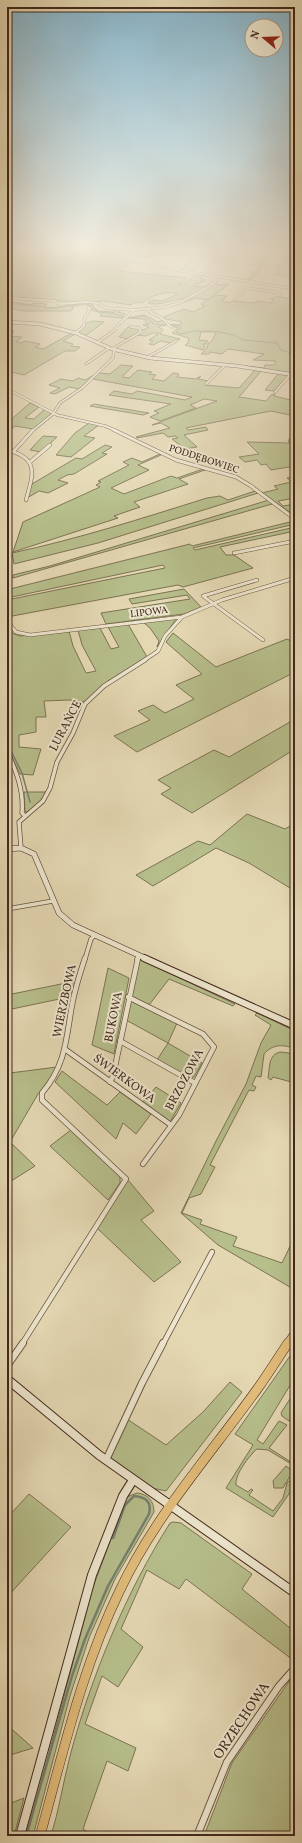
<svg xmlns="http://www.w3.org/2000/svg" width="302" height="1843" viewBox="0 0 302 1843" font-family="Vollkorn,serif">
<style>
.green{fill:#b6be8b;stroke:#7c7354}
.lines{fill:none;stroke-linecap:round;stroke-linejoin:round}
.stream-far2{stroke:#758070;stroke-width:1}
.stream-far1{stroke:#758070;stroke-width:1.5}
.stream{stroke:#758070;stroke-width:2.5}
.street-far4-casing{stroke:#6b5442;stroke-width:3}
.street-far3-casing{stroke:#6b5442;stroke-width:4}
.street-far2-casing{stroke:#6b5442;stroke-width:5}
.street-far1-casing{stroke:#6b5442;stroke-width:6}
.street-casing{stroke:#6b5442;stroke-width:8}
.secondary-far3-casing{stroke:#43281d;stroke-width:4}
.secondary-far2-casing{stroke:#43281d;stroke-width:6}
.secondary-far1-casing{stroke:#43281d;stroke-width:8}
.secondary-casing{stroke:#43281d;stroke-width:10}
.primary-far1-casing{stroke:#43281d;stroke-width:8}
.primary-casing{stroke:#43281d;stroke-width:10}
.street-far4{stroke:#ede6ce;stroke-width:2}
.street-far3{stroke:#ede6ce;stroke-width:3}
.street-far2{stroke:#ede6ce;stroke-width:3.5}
.street-far1{stroke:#ede6ce;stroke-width:4.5}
.street{stroke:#ede6ce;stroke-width:6}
.secondary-far3{stroke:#ede6ce;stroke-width:3}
.secondary-far2{stroke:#ede6ce;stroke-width:5}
.secondary-far1{stroke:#ede6ce;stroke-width:6}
.secondary{stroke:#ede6ce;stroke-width:8}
.primary-far1{stroke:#e2bc7a;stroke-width:7}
.primary{stroke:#e2bc7a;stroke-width:9}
.labels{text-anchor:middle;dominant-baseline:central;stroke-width:4;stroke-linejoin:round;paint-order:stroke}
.far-street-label{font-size:10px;fill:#43281d;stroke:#ede6ce}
.street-label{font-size:12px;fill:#43281d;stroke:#ede6ce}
.near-street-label{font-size:14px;fill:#43281d;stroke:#ede6ce}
</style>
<rect width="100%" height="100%" fill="#e4d8b3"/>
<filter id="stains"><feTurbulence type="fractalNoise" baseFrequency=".005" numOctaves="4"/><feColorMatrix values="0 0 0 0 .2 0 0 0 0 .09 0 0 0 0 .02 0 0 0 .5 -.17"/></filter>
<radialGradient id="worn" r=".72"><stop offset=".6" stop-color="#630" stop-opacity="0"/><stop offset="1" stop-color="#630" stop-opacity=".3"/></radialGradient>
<g class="green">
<path d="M 7,252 L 64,252 L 54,255 L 52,257 L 70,255 L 74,256 L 94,252 L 131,262 L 120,271 L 187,278 L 178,285 L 184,284 L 198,273 L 205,274 L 201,278 L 206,280 L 193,286 L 204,287 L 219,279 L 216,285 L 229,284 L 208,300 L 196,298 L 181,303 L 186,299 C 172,298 161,307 148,303 L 150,300 L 163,301 L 178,294 C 167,290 150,296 142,303 L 135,302 L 131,305 L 104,301 L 87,302 L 93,303 L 92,305 L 98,311 L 114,312 L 115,309 L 121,310 L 118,312 L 125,314 L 122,318 L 100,316 L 102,313 L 91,310 L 89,306 L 85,304 L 72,307 L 73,309 L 70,311 L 24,311 L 7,308 L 7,298 L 10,299 L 7,301 L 31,305 L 34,303 L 47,304 L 44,308 L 48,308 L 71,306 L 81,302 L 7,297 Z"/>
<path d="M 116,252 L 205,252 L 201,261 L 191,272 L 182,271 L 191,257 L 188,256 L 156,255 C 146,261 128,255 116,252 Z"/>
<path d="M 247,252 L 295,252 L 295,277 L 276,275 L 281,269 L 276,268 L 290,258 L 272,254 C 265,263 260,272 251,280 L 248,280 L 260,266 L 254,265 L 256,261 L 245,260 Z"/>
<polygon points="217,295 227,296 222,301 230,303 232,301 254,303 257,301 272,303 274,300 271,299 276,296 292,299 295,297 295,374 246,366 264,368 265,365 274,365 276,361 253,360 264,354 228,349 222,354 210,352 209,354 201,354 207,348 208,344 212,341 216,332 201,332 199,340 208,341 206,344 203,344 205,347 203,350 185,345 188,343 189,338 172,333 178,328 166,324 179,325 182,322 161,318 184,309 193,312 205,306 201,304"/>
<polygon points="144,315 158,322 163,320 166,325 158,327 163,330 160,334 180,339 170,343 161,341 153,345 149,344 153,341 149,340 159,333 153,333 146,336 136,335 128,339 119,337 128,327 143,330 149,327 143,325 149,324 145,322 146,320 144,319 127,318"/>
<polygon points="93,321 104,322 85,336 78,333 86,323"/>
<polygon points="7,328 11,329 9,331 14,331 9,336 22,337 16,342 21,343 25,341 40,344 35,347 43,349 72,333 75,334 63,341 73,344 71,346 80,347 75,351 65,351 24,375 12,372 7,375"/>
<polygon points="121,365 133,366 122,377 129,378 138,370 152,372 149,374 156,375 152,379 164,381 173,373 179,374 177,377 196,379 201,376 198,379 208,381 205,385 239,388 256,369 262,370 239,397 266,401 271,395 275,394 274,396 295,401 295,416 271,411 186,428 188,430 206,427 208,430 184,435 197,447 185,449 172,439 178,438 175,436 168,437 163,433 137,438 136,437 170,428 161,423 152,425 217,401 204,399 190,405 196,408 160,421 150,417 159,413 154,411 171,404 109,395 114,391 132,394 137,391 185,400 192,397 93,379 99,373 110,374"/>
<polygon points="279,373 289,375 274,391 265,390"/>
<polygon points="94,375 79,389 69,387 55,394 50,393 60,388 49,385 61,379 73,381 78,378 85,380"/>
<polygon points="30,403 39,407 25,418 34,419 45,409 52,414 33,429 15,426 7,433 7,423"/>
<polygon points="94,404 149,413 143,415 90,406"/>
<polygon points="89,423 99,425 84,436 95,438 71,457 56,455 75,433"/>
<polygon points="293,433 295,433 295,471 289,467 271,470 266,464 261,465 257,460 245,462 239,457 259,454 247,442 290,443 288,441"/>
<polygon points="43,436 57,437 41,452 30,450"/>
<polygon points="105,445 112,447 102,453 107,454 74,474 67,475 58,480 68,483 48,493 39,491 27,498 32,484 76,458 82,459"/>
<polygon points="160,454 161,455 138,465 149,470 111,488 124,494 171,476 177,478 203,469 205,470 179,479 188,484 134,502 140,507 114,516 118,518 13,552 23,522 100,487 96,485 101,482 98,481 129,465 123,462 132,458 142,462"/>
<polygon points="295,476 295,498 278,501 283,506 295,504 295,512 291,513 262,493 278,489 274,486 291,482 287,478"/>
<path d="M 255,491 L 258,493 L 98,543 L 14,564 L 12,553 C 78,539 143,518 207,498 L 220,496 L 228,500 Z"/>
<polygon points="269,500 272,504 13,578 13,575 50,566"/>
<polygon points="294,521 295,524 193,548 195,550 295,527 295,531 220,547 226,555 234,555 253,568 183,587 178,585 7,617 7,600 165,568 163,565 7,598 10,589 190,544 192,546"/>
<polygon points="184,589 201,607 184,614 106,624 101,613 190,599 187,595 132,604 129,599"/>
<polygon points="175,618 176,619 157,647 159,641 150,628 143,622"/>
<polygon points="128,624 147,657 108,681 86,702 69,700 44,701 46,717 36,717 36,732 19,735 19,747 41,749 33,775 20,774 7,747 7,629 14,634 20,636 69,631 73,646 86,673 96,671 82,645 78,630 100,628 111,649 119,647 108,627"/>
<polygon points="173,633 216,667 287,639 295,643 295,672 137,752 114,736 150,720 138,711 153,705 165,713 194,699 176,685 202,674 166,642"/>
<polygon points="295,719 295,749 192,813 161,794 171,788 158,780 214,750 229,757"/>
<path d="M 24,792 L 46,792 C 42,799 35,811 25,812 Z"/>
<polygon points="247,814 285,829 295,823 295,891 249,863 216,848 153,886 136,875 198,841 210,845"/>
<polygon points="139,959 235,1004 233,1006 169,979 149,1005 131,996"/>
<polygon points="108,968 129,978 114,1054 92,1045"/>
<polygon points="76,981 69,997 7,1010 7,995"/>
<polygon points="132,1001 177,1023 168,1043 202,1063 194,1077 188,1078 157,1060 168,1043 126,1020 129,1002"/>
<path d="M 257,1013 L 295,1031 L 295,1049 C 284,1044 272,1044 264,1054 L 261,1077 L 256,1076 L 252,1085 L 256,1087 L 254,1091 L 249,1090 L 210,1165 L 215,1167 L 201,1194 L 189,1198 L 182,1213 L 202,1220 L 200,1224 L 237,1237 L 233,1246 L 282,1263 L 295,1236 L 295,1290 L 218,1245 L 181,1213 L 216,1141 L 246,1084 L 261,1043 L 271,1025 L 255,1015 Z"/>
<path d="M 280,1052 L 289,1053 L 295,1059 L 295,1083 L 273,1077 L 271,1080 L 268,1078 C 270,1067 268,1055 280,1052 Z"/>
<polygon points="57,1067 52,1079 38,1094 10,1142 35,1166 8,1183 7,1181 7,1148 10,1142 10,1073"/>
<polygon points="62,1071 107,1105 120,1092 151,1114 136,1134 123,1123 116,1139 55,1082"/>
<polygon points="156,1087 181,1103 170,1122 142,1103"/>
<polygon points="71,1130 120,1176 120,1183 108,1200 50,1146"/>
<polygon points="128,1180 154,1211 141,1220 181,1262 154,1282 97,1228"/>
<path d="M 295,1349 L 295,1377 L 257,1440 L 263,1444 L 279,1421 L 287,1425 L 269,1448 L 294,1464 L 293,1465 L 268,1450 L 257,1449 C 249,1456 235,1474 236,1485 L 248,1492 L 251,1489 L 253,1490 L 249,1495 L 273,1511 L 283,1498 L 287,1483 L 295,1475 L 295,1485 L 273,1517 L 226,1488 L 253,1445 L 235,1434 Z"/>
<polygon points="230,1382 242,1392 166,1491 152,1488 109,1458 127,1419 166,1445 203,1412"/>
<polygon points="295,1391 295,1412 289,1421 282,1416 281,1413"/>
<polygon points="286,1466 295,1473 290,1476 283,1488 274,1488 273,1481"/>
<path d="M 137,1493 C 148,1494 154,1501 154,1512 L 115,1579 L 89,1638 L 70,1696 L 33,1836 L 27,1836 L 93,1587 L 126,1499 L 129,1496 Z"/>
<polygon points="29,1494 71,1527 7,1597 7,1518"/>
<path d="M 173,1522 L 181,1523 L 252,1574 L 242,1589 L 295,1632 L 295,1656 L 293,1660 L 186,1579 L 179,1589 L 147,1570 L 121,1629 L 143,1647 L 118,1687 L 102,1676 L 85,1724 L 136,1748 L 128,1771 L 107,1761 L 83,1829 L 95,1836 L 51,1836 C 59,1810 63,1783 70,1756 C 91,1677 126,1592 170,1523 Z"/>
<polygon points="295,1673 295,1836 204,1836 232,1763"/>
<polygon points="7,1725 33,1748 7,1756"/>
<polygon points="24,1798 14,1836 7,1836 7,1824 10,1823 11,1803"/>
</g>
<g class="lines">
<g class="stream-far2">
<polyline points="7,303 54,308 83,303"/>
<polyline points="88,303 98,312 113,313 124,317"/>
<polyline points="126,318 144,316 154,324 165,325"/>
<polyline points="169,325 180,326 181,328 176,332 181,334 194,331 214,331 234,335 243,340 277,343 281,350 291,353 295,359"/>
</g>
<polyline class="stream-far1" points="7,743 22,773 30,802"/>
<path class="stream" d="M 26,1836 L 72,1676 L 85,1639 L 108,1586 L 149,1514 C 152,1502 146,1497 134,1496 L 125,1505 L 113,1538"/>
<defs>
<g id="street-far4">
<polyline points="96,252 145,265 295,289"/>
<polyline points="67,255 78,252"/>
<polyline points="247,288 281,293"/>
<polyline points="10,298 55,301 59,304 87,302 98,303 106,308 133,310"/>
<polyline points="235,300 254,281"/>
<path d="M 147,309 C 152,315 159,315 164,320 C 168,324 167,325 172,327"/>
<polyline points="76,333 84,326 85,317 90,309 88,307"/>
<polyline points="98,342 115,330 116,327 134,310 165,307 179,303 205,289 221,277"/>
<polyline points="112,349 141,332 139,328 131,327"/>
<polyline points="148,357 176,341"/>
<polyline points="86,364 109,348"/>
<polyline points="206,384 225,365"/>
<polyline points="7,389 57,415 105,426 117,431"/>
<polyline points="275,392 291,374"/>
<polyline points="32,431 53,414 60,403 82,388 113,358 114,350"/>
</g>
<g id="street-far3">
<polyline points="114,430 176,460 236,477 251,486 295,519"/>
<path d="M 7,450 C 40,458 33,475 26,500"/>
<polyline points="14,451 33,430"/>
<polyline points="30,462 50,445"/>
<polyline points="234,553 295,541"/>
<polyline points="257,580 203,596 263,640"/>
<polyline points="7,621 16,632 30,635 182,617 222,600 295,578"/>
<polyline points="143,661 158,651 165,636 182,617"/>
</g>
<g id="street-far2">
<path d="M 7,751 C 16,771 24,790 22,813 L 25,816"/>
<polyline points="21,848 19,822 43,801 50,788 57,762 73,733 85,704 104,686 145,660"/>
<polyline points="7,909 53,901"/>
<polyline points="85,959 91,939 94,936"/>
<polyline points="137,959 138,956"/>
</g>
<g id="street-far1">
<polyline points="128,997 203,1034 214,1047 179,1115 143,1164"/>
<polyline points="120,1041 195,1083"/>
<polyline points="66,1050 171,1125"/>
<polyline points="110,1082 113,1076 138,958"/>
<path d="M 22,1344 L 126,1179 L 42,1100 L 42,1093 C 66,1065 66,1039 72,1005 C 75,989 80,973 85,958"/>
<polyline points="163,1344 212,1252"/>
</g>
<g id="street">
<polyline points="7,1366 23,1343"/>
<polyline points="106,1460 142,1383 163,1343"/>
<polyline points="197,1836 227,1762 279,1686 295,1668"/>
</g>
<polyline id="secondary-far3" points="7,322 40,324 76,333 112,349 150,358 237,366 295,375"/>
<polyline id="secondary-far2" points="7,849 21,848 34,854 59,913 73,925 147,959"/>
<polyline id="secondary-far1" points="144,958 295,1026"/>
<g id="secondary">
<polyline points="7,1379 99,1455 295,1593"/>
<polyline points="20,1836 92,1575 123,1496 133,1480"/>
</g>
<polyline id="primary-far1" points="287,1344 295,1332"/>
<path id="primary" d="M 40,1836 C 63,1753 82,1668 120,1590 C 155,1516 210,1455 258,1388 C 268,1374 278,1358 288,1343"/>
</defs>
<use href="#street-far4" class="street-far4-casing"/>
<use href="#street-far3" class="street-far3-casing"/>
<use href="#street-far2" class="street-far2-casing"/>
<use href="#street-far1" class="street-far1-casing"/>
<use href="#street" class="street-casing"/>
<use href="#secondary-far3" class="secondary-far3-casing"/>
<use href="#secondary-far2" class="secondary-far2-casing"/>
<use href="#secondary-far1" class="secondary-far1-casing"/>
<use href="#secondary" class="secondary-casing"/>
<use href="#primary-far1" class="primary-far1-casing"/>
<use href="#primary" class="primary-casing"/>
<use href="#street-far4" class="street-far4"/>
<use href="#street-far3" class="street-far3"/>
<use href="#street-far2" class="street-far2"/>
<use href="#street-far1" class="street-far1"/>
<use href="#street" class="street"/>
<use href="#secondary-far3" class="secondary-far3"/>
<use href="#secondary-far2" class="secondary-far2"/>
<use href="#secondary-far1" class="secondary-far1"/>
<use href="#secondary" class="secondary"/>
<use href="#primary-far1" class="primary-far1"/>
<use href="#primary" class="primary"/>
</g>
<linearGradient id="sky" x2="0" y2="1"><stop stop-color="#87b7ce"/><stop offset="0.49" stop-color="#f3eddd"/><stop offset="1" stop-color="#f3eddd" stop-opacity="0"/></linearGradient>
<rect width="302" height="511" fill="url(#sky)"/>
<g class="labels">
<g class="far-street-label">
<text transform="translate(204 459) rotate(18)">PODDĘBOWIEC</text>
<text transform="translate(149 612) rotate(-7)">LIPOWA</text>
</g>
<g class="street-label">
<text transform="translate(66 726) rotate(-62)">LURAŃCE</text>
<text transform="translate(65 1001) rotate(-78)">WIERZBOWA</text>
<text transform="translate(114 1017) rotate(-79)">BUKOWA</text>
<text transform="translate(124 1079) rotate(36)">ŚWIERKOWA</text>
<text transform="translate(185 1080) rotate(-62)">BRZOZOWA</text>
</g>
<g class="near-street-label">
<text transform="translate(242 1721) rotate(-56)">ORZECHOWA</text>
</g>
</g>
<rect width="302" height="1843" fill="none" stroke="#e4d8b3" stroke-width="24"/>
<rect x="8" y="8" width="286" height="1827" fill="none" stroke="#43281d" stroke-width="2"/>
<rect x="12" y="12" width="278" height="1819" fill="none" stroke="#43281d"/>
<g transform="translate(264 38) rotate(289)"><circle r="19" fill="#ede6ce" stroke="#a99a87"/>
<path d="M0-3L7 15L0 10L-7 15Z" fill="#8f2418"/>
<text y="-6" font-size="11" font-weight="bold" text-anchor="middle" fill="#43281d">N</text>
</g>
<rect width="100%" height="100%" filter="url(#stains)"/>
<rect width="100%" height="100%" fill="url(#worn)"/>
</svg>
